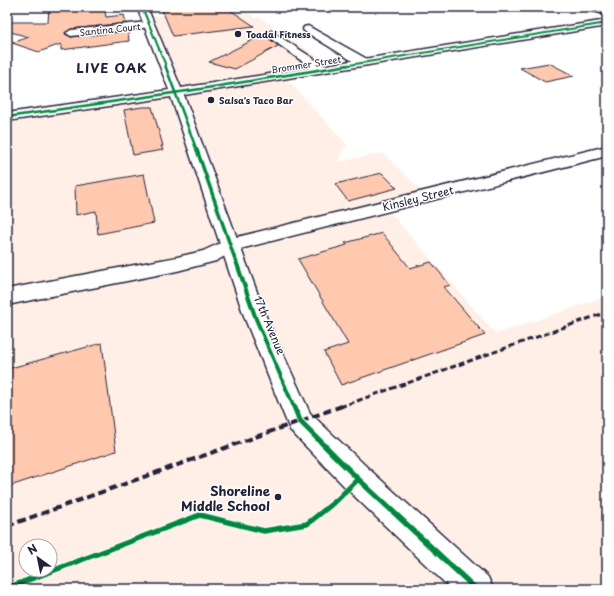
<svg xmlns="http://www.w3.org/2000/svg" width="614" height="596" viewBox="0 0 614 596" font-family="'Playpen Sans',sans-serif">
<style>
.built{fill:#ffefe7;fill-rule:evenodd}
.building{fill:#fec9af;stroke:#22223b}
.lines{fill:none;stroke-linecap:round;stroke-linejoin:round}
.minor-casing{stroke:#22223b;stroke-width:3}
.tertiary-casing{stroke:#22223b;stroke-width:3}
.secondary-casing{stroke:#22223b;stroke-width:3}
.minor{fill:#fff;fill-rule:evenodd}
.tertiary{fill:#fff;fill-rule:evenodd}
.secondary{fill:#fff;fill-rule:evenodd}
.rail-far1{stroke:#22223b;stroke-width:3;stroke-dasharray:6 3;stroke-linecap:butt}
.rail{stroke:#22223b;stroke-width:4;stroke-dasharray:8 4;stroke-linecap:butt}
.cycleway-far4-casing{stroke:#fff;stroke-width:3}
.cycleway-far3-casing{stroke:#fff;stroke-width:4}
.cycleway-far2-casing{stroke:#fff;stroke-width:5.5}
.cycleway-far1-casing{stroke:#fff;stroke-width:6}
.cycleway-casing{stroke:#fff;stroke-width:8}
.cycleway-far4{stroke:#00873e;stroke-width:2}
.cycleway-far3{stroke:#00873e;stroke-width:2.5}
.cycleway-far2{stroke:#00873e;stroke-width:3.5}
.cycleway-far1{stroke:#00873e;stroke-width:4}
.cycleway{stroke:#00873e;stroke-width:5.5}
.poi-dot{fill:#22223b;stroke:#fff;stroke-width:1.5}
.labels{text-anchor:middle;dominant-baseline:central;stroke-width:3;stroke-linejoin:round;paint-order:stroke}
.far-street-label{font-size:9px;fill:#22223b;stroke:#fff}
.far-poi-label{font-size:9px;font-weight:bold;fill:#22223b;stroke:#fff;text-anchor:start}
.street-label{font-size:11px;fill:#22223b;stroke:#fff}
.far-district-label{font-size:13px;font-weight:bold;letter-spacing:1px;fill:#22223b;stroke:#fff}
.near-poi-label{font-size:13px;font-weight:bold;fill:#22223b;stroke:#fff;text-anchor:end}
</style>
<rect width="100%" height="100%" fill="#fff"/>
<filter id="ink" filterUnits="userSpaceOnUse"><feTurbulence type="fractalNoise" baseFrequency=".025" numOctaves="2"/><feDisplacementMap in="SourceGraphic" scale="8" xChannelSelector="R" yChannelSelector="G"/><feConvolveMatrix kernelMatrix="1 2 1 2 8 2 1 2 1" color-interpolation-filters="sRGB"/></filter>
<g filter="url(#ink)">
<path class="built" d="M 225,7 L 241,7 L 254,18 L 259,17 L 333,67 L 283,75 L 348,146 L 344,147 L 338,162 L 383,153 L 430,199 L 388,210 L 496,334 L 607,296 L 607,589 L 7,589 L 7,115 L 176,92 L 148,17 ZM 26,546 L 50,546 L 50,570 L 26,570 Z"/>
<g class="building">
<polygon points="49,7 104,7 106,17 124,15 126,23 71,29 65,34 71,37 128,31 129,41 61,50 61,44 39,52 12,43 29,37 7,31 7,22 48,22"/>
<polygon points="181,7 226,7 254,26 173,36 162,10"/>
<polygon points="265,34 278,46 235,69 209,62"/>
<polygon points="549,63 574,76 545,82 520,68"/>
<polygon points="142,107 152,107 163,146 161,146 163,150 133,155 124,110"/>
<polygon points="382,173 397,188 348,201 335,184"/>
<polygon points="144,174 154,223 98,234 96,211 76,215 75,186"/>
<polygon points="382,233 410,268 431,262 450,285 444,287 485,335 341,385 324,352 348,344 298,259 347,245 345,243"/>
<polygon points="102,343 116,451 7,487 7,369"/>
</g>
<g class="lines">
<defs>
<g id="minor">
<polygon points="148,22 152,23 153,25 152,27 71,36 66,33 71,30"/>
<polygon points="308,26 367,59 369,62 367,65 359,65 304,31 303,29 304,27"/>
<polygon points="271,31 325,66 327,69 325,72 317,72 267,36 266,34"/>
<polygon points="607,146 607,156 236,250 216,261 177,271 7,305 7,289 177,257 203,251 229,239"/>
</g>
<polygon id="tertiary" points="585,7 607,9 607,15 587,9"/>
<polygon id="secondary" points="137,7 147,7 181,88 607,20 607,26 184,95 267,319 310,413 369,469 488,577 493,589 451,589 347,489 290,430 245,319 171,97 7,121 7,113 169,90"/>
</defs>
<use href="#minor" class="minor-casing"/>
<use href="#tertiary" class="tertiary-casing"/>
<use href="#secondary" class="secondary-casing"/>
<use href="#minor" class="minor"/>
<use href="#tertiary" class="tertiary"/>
<use href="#secondary" class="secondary"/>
<polyline class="rail-far1" points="340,407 607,312"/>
<polyline class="rail" points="7,526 342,406"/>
<defs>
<g id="cycleway-far4">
<polyline points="142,7 166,66"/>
<polyline points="343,66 607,23"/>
</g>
<g id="cycleway-far3">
<polyline points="165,65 197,151"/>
<polyline points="7,117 194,90 349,65"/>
</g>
<polyline id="cycleway-far2" points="197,150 236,262"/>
<polyline id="cycleway-far1" points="236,261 256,319 294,407"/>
<g id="cycleway">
<polyline points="294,406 300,421 358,479 476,589"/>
<polyline points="7,588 200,515 264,531 307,524 337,500 358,479"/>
</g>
</defs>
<use href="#cycleway-far4" class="cycleway-far4-casing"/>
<use href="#cycleway-far3" class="cycleway-far3-casing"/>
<use href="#cycleway-far2" class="cycleway-far2-casing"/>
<use href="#cycleway-far1" class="cycleway-far1-casing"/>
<use href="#cycleway" class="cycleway-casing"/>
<use href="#cycleway-far4" class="cycleway-far4"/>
<use href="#cycleway-far3" class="cycleway-far3"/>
<use href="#cycleway-far2" class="cycleway-far2"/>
<use href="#cycleway-far1" class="cycleway-far1"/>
<use href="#cycleway" class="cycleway"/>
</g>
</g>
<g class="poi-dot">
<circle cx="238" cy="34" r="4"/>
<circle cx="211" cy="100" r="4"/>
<circle cx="278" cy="497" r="4"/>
</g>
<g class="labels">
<g class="far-street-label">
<text transform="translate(110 29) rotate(-6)">Santina Court</text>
<text transform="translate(306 64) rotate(-9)">Brommer Street</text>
</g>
<g class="far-poi-label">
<text x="246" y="34">Toadal Fitness</text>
<text x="219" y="100">Salsa's Taco Bar</text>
</g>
<g class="street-label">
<text transform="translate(418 198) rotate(-14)">Kinsley Street</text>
<text transform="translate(270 325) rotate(67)">17th Avenue</text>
</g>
<g class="far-district-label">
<text x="112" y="67">LIVE OAK</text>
</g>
<g class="near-poi-label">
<text x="270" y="490">Shoreline<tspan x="270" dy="15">Middle School</tspan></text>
</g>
</g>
<rect width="614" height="596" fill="none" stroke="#fff" stroke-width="24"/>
<rect x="12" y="12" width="590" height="572" fill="none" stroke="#22223b" stroke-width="1.5" filter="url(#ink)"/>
<g transform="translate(38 558) rotate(327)"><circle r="19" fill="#ffffff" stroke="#a7a7b1"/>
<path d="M0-3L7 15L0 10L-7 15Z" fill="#22223b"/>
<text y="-6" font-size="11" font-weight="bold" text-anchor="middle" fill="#22223b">N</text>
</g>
</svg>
